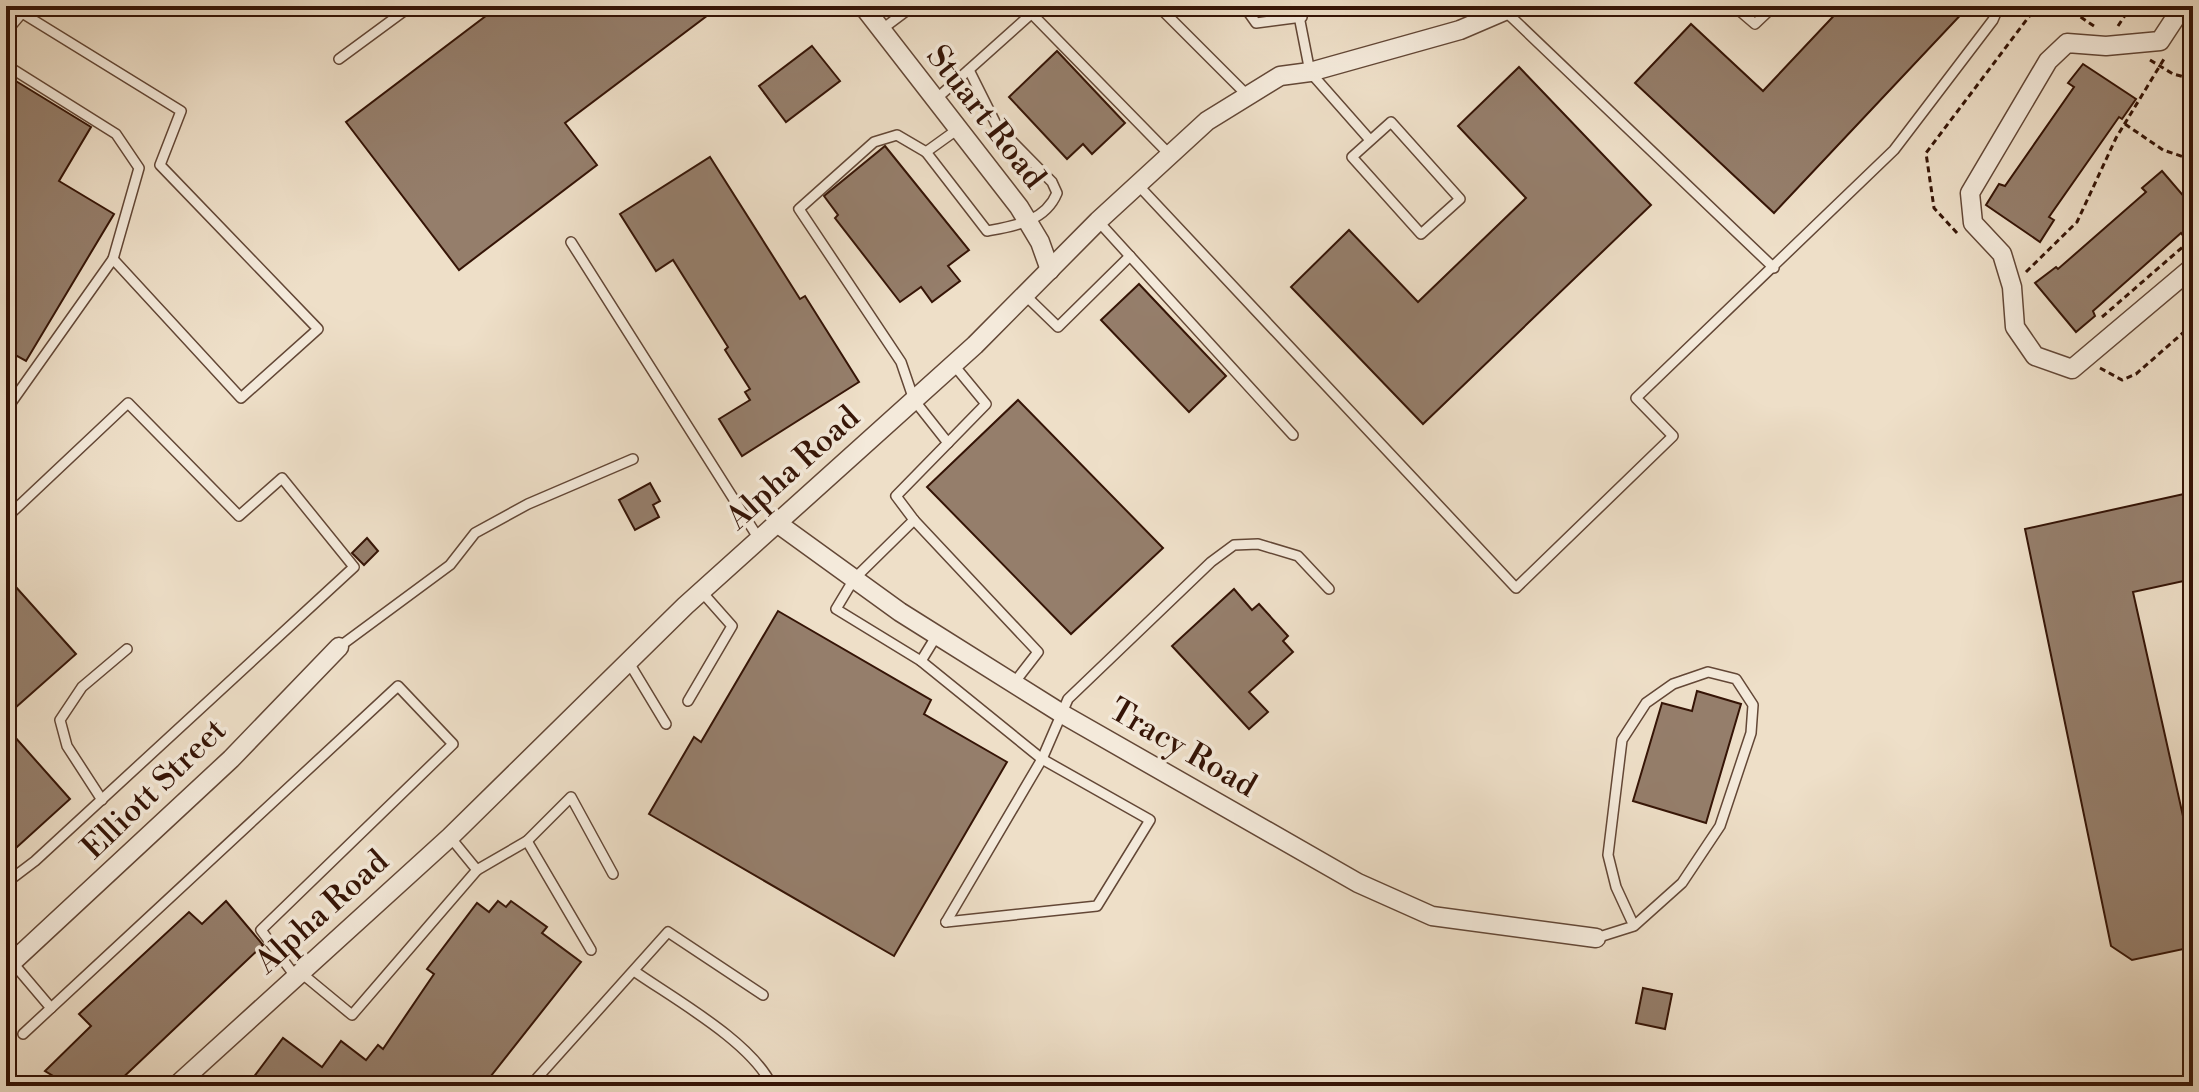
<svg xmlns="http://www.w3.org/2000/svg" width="2199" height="1092" viewBox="0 0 2199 1092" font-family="'Libre Bodoni',serif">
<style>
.building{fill:#957e6b;stroke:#351406;stroke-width:2}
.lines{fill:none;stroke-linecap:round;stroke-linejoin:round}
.lane-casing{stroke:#634736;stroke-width:12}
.street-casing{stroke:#634736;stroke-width:21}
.path{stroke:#351406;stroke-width:3;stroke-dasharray:6 4;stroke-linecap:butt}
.lane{stroke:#f4eadb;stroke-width:9}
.street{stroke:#f4eadb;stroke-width:18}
.labels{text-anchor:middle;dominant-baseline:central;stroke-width:7;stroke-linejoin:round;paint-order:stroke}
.street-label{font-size:32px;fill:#351406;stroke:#f4eadb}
</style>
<rect width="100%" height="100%" fill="#eedfc8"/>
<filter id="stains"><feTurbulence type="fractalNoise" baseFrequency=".0025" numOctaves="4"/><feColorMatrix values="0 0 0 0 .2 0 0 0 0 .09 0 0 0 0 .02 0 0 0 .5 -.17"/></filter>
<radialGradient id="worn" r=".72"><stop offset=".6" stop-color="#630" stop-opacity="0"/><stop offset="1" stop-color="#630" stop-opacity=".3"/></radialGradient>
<g class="building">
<polygon points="499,6 720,6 565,123 597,165 459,270 346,122"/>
<polygon points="1843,6 1969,6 1774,213 1635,83 1691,24 1763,91"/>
<polygon points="812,46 840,81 786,122 759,86"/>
<polygon points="1057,51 1125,123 1092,154 1083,144 1067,159 1009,97"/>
<polygon points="2083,64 2136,99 2122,119 2119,117 2049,217 2054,220 2040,242 1986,205 1999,184 2005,186 2074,87 2068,83"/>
<polygon points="1519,67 1651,205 1423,424 1291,287 1349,230 1418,302 1526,198 1458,126"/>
<polygon points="6,75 91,127 59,181 114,214 26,361 6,350"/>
<polygon points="885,146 969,250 948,266 960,281 932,302 921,287 900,302 835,218 838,215 824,196"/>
<polygon points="710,157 800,299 805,296 859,382 742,456 719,419 750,400 745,392 750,389 725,350 728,347 673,260 656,271 620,214"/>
<polygon points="2162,171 2193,207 2193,230 2184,237 2181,233 2093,311 2095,316 2076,332 2035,283 2056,267 2058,269 2146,192 2142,188"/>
<polygon points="1139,284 1226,376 1189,412 1101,320"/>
<polygon points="1018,400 1163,548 1071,634 927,487"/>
<polygon points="650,483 660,501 653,505 659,517 635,530 619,500"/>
<polygon points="2193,492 2193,579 2133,592 2193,861 2193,947 2132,960 2111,946 2025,529"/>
<polygon points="367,538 378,551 364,565 352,553"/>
<polygon points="6,576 76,654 6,716"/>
<polygon points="1234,589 1252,610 1259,604 1288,636 1283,641 1293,652 1249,692 1268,712 1249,729 1172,646"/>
<polygon points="778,611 931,700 924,714 1007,762 894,956 649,814 694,737 701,742"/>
<polygon points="1697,691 1741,704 1706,823 1633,801 1662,703 1692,711"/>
<polygon points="6,727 70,799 6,857"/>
<polygon points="226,901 263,945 114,1086 70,1086 45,1071 91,1026 79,1014 189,912 202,924"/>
<polygon points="498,901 506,907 511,901 547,927 542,933 581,962 483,1086 247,1086 283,1038 322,1067 341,1041 366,1060 378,1045 383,1049 434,974 427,969 477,903 489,912"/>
<polygon points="1643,988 1672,994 1665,1029 1636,1023"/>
</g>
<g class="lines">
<defs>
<g id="lane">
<polyline points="1158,6 1246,94"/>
<polyline points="1244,6 1256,23 1302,17"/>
<polyline points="1297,6 1310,72 1370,140"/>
<polyline points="1734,6 1755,24 1774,6"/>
<polyline points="1505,11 1774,268"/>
<polyline points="1032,14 1170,155"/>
<polyline points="881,30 913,6"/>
<polyline points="6,32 22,13 181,111 160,165 318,329 241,398 113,259 6,410"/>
<polyline points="339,59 411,6"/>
<polyline points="6,65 116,134 139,168 113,259"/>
<polyline points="935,100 1040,6"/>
<polygon points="1391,122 1460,199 1421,234 1352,157"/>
<path d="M 958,129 L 926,152 L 987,231 C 1014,226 1045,222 1057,193 L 1052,182 L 997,126 L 969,70"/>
<polyline points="926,152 897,135 874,142 799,209 901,362 914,400 948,443"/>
<polyline points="1138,185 1516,588 1673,436 1636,398 1894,150 1993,20 1999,6"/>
<polyline points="1098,221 1293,435"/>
<polyline points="571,242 759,539"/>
<polyline points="1025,295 1058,327 1130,256"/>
<polyline points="6,518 128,403 239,516 282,478 354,567 35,861 6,883"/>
<polyline points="914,520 896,496 986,404 953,364"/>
<polyline points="339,647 450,565 475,533 528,504 633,459"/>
<polyline points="628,661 666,724"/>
<polyline points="921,661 937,635"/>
<polyline points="688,701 732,626 701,591"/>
<polyline points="102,800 67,746 60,720 82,687 127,649"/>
<polyline points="527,841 591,950"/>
<polyline points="477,870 527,841 571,797 613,874"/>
<polyline points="946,922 1097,906 1150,820 1042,759 921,661 836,609 854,579 914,520 1038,652 1014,683"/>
<polyline points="946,922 1042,759 1068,699 1211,562 1234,545 1258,544 1298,556 1329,589"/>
<polyline points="1596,938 1634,926 1682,883 1720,826 1751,733 1753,705 1736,679 1708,672 1673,684 1646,703 1622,740 1608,855 1616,887 1634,926"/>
<polyline points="12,962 51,1008"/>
<path d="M 634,971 C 674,999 752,1042 772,1086"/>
<polyline points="300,972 352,1015 477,870 450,837"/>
<polyline points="23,1034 398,686 453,744 261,930 295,976"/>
<polyline points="530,1086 668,932 763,995"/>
</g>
<g id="street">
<polyline points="863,6 1019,207 1040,242 1050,270"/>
<polyline points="2183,6 2160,41 2106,46 2067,43 2048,61 1970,193 1973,223 2002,254 2012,287 2015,327 2035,356 2072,369 2193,267"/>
<polyline points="777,523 900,612 1064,715 1358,883 1432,916 1596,938"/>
<polyline points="6,968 231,759 339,647"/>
<polyline points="176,1086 450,837 685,606 975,345 1098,221 1207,121 1280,76 1310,72 1460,30 1516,6"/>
</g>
</defs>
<use href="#lane" class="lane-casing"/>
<use href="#street" class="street-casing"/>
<g class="path">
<polyline points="2064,6 2094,26"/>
<polyline points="2118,26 2131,6"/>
<polyline points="2150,60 2173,74 2193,79"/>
<polyline points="2125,124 2163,150 2193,160"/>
<polyline points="1957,233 1934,208 1926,153 2037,6"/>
<polyline points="2026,272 2077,222 2116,138 2164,59"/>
<polyline points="2102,317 2193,238"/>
<polyline points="2100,368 2122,380 2136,374 2193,324"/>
</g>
<use href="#lane" class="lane"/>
<use href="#street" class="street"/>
</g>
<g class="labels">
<g class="street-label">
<text transform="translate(986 117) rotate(52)">Stuart Road</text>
<text transform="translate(793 468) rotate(-42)">Alpha Road</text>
<text transform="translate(1183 748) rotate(30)">Tracy Road</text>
<text transform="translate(154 789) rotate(-44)">Elliott Street</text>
<text transform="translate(322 912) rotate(-42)">Alpha Road</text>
</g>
</g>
<rect width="2199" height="1092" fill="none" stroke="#eedfc8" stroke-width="32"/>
<rect x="8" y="8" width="2183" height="1076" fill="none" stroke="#351406" stroke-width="4"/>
<rect x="16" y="16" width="2167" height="1060" fill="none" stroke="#351406" stroke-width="2"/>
<rect width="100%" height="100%" filter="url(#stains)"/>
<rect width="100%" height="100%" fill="url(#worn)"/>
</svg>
